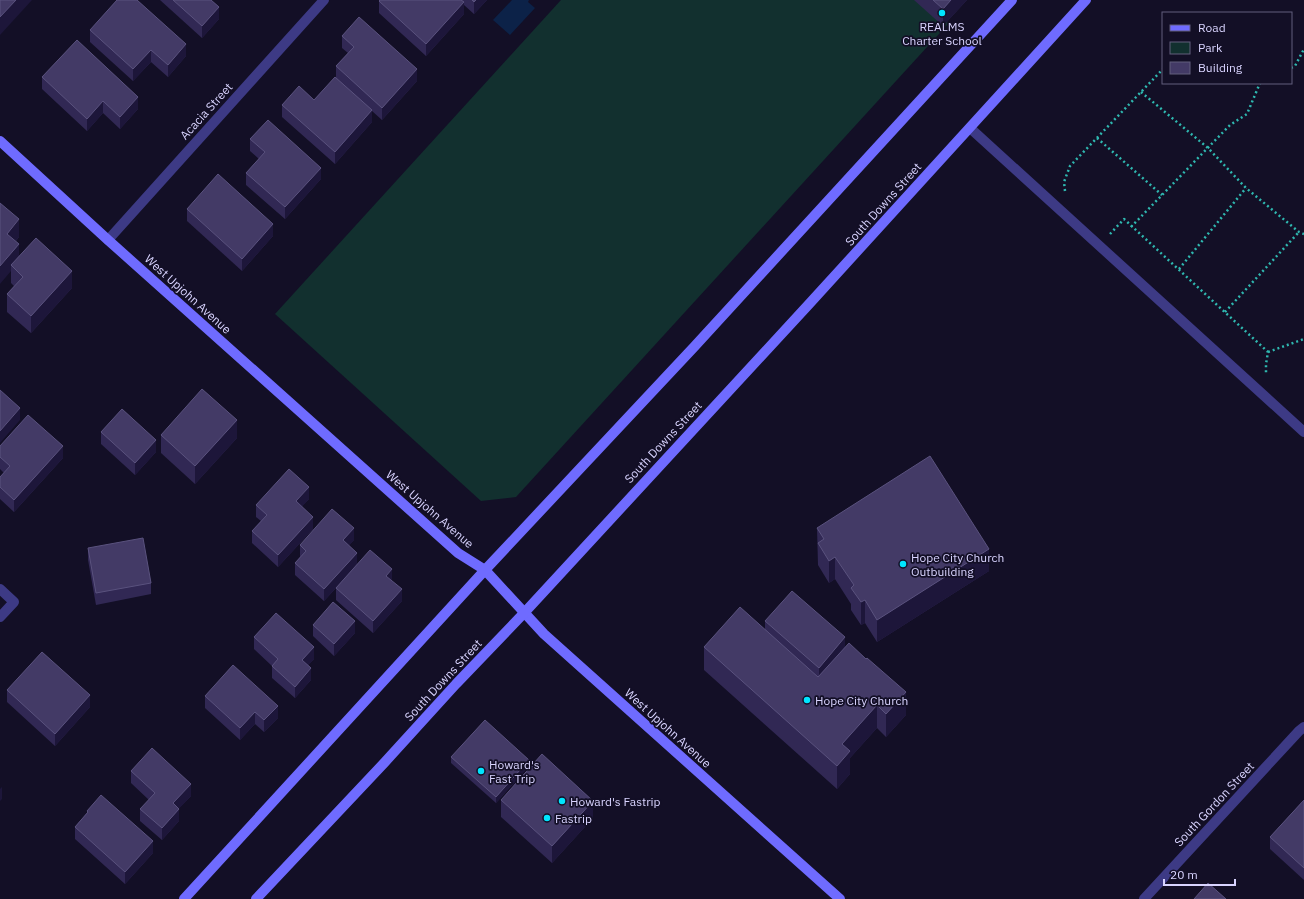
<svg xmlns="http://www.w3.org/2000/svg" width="1304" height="899" viewBox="0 0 1304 899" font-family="'IBM Plex Sans',sans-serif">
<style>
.green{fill:#12302f}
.water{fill:#0c2248}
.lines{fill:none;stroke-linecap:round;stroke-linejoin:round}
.path{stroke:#2fb8b0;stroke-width:2.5;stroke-dasharray:2 3;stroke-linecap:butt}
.lane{stroke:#3d3a85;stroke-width:10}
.street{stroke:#3d3a85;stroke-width:10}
.secondary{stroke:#6f6bff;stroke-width:10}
.wall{fill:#312854}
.shaded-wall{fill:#1d163a}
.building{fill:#433a66;stroke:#5a527e}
.poi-dot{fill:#00e5ff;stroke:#130f26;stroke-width:1.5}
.labels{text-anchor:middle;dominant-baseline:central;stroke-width:3.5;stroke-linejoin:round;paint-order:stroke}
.poi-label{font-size:12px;fill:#d9d4ff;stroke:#130f26;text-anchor:start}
.street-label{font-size:12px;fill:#d9d4ff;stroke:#130f26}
</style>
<rect width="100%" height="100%" fill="#130f26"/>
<polygon class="green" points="561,0 923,0 949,23 516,497 481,501 275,314"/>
<polygon class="water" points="512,0 529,0 528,2 535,8 510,35 493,20"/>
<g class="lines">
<g class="path">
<polyline points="1291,68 1295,66 1304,49"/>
<polyline points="1141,92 1208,148 1246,188 1299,232 1304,234"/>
<polyline points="1097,138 1162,195"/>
<polyline points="1065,191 1064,182 1070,166 1163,69"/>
<polyline points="1131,227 1230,125 1247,114 1260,83"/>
<polyline points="1110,234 1124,219 1268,352 1266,364 1266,375"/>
<polyline points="1179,269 1246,188"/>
<polyline points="1225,312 1299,232"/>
<polyline points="1268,352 1304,339"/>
</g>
<polyline class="lane" points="970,128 1304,432"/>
<g class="street">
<polyline points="108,240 324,0"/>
<polyline points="0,589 14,602 0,617"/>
<polyline points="1144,899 1299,731 1304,727"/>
</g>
<g class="secondary">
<polyline points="0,141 108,240 458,553 485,570 544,634 840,899"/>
<polyline points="184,899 485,570 694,347 1012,0"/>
<polyline points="256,899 385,762 456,684 525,612 810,303 1086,0"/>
</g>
</g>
<g class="wall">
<polygon points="160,0 211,0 219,19 202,38"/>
<polygon points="380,0 487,0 474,14 464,5 464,14 426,56 379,13 379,1"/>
<polygon points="914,0 967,0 943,26"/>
<polygon points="90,30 186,56 168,77 151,62 133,81 90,42"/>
<polygon points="342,36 417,81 382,120 372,111 372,122 335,164 282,117 282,105 314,100 336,78 336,66 348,53 342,48"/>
<polygon points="42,77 138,109 120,129 103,113 87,131 42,89"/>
<polygon points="250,139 321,179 285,219 246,185 246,173 259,159 250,151"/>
<polygon points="0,203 19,237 16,241 19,256 72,288 31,333 7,312 7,294 14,286 11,283 11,271"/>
<polygon points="187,209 273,236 242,271 187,221"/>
<polygon points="101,432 156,452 135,475 101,444"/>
<polygon points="161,435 237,438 195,484 161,453"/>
<polygon points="0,446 63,458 14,512 0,499 0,477 4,473 0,469"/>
<polygon points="309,499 302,506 313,529 278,567 252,543 252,531 261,521 256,517 256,505"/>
<polygon points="817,528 989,571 877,642 865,623 861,625 851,610 851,604 835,579 829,583 818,565"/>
<polygon points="354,540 349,545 357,564 392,581 402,601 373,633 336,600 336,588 324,601 295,575 295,563 300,557 300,545"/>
<polygon points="88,548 151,583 151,594 96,605 88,560"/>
<polygon points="765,621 845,647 906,715 886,737 877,728 850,758 850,774 837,789 704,670 704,647 765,629"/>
<polygon points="313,625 355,633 334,656 313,636"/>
<polygon points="254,637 314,659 308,665 311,680 295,698 272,678 272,666 254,649"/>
<polygon points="7,690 90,707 55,746 7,702"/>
<polygon points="205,696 278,718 264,732 255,724 240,740 205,708"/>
<polygon points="451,757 529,766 496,803 451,763"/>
<polygon points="131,771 191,796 179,808 179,821 162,840 140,821 140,809 149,800 131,783"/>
<polygon points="501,800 593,818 552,863 501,817"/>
<polygon points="1304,800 1304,880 1270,849 1270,837"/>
<polygon points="87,811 153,853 125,884 75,839 75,827 87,813"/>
</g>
<g class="shaded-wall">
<polygon points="16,0 32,0 0,35 0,17"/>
<polygon points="476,0 487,0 474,14 474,2"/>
<polygon points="951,0 967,0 943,26 943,9"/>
<polygon points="464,2 464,14 426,56 426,44"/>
<polygon points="219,7 219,19 202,38 202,26"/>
<polygon points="186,44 186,56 168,77 168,65"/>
<polygon points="151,50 151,62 133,81 133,69"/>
<polygon points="417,69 417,81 382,120 382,108"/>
<polygon points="138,97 138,109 120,129 120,117"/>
<polygon points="103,101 103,113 87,131 87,119"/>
<polygon points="372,110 372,122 335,164 335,152"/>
<polygon points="321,168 321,179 285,219 285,207"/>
<polygon points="19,219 19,237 7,251 7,234"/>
<polygon points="273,224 273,236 242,271 242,259"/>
<polygon points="19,244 19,262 11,265 11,271 0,284 0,266"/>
<polygon points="72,271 72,288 31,333 31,316"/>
<polygon points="20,408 20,420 0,443 0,431"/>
<polygon points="237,420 237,438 195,484 195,466"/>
<polygon points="156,440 156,452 135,475 135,463"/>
<polygon points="63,446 63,458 14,512 14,500"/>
<polygon points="309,487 309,499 296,513 296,501"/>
<polygon points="313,517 313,529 278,567 278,555"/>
<polygon points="354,528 354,540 343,552 343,540"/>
<polygon points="989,549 989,571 877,642 877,620"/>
<polygon points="357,553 357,565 324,601 324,589"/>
<polygon points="835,557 835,579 829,583 829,561"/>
<polygon points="392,569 392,581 386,576"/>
<polygon points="402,589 402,601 373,633 373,621"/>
<polygon points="865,600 865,623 861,625 861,602"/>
<polygon points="355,621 355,633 334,656 334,644"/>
<polygon points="845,637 845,655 819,685 819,668"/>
<polygon points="314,647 314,659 302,672 302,660"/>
<polygon points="311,668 311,680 295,698 295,687"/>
<polygon points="906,692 906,715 886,737 886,714"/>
<polygon points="90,695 90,707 55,746 55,734"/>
<polygon points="877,705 877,728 850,758 850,774 837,789 837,766 842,744"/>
<polygon points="278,706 278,718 264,732 264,720"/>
<polygon points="255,712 255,724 240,740 240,728"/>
<polygon points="529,760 529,766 496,803 496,797"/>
<polygon points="191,784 191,796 173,815 173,803"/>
<polygon points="2,787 2,799 0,801 0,789"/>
<polygon points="593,801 593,818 552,863 552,846"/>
<polygon points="179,809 179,821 162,840 162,828"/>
<polygon points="153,841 153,853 125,884 125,872"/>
</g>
<g class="building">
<polygon points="0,0 16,0 0,17"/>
<polygon points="117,0 137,0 186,44 168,65 151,50 133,69 90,30"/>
<polygon points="173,0 211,0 219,7 202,26"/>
<polygon points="380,0 461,0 464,2 426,44 379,1"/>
<polygon points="472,0 476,0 474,2"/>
<polygon points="933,0 951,0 943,9"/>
<polygon points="359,17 417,69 382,108 336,66 354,47 342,36"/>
<polygon points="77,40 138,97 120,117 103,101 87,119 42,77"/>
<polygon points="335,77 372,110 335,152 282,105 299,86 314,100"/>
<polygon points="268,120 321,168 285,207 246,173 265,152 250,139"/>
<polygon points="218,174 273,224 242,259 187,209"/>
<polygon points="0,203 19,219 7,234 19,244 0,266"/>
<polygon points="36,238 72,271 31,316 7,294 23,277 11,265"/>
<polygon points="202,389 237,420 195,466 161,435"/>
<polygon points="0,390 20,408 0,431"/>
<polygon points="122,409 156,440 135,463 101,432"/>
<polygon points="28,415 63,446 14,500 0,487 0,477 10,466 0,457 0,446"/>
<polygon points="930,456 989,549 877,620 865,600 861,602 851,588 854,585 835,557 829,561 818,543 824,539 817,528"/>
<polygon points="289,469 309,487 296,501 313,517 278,555 252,531 267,515 256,505"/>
<polygon points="332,509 354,528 343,540 357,553 324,589 295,563 306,551 300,545"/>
<polygon points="143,538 151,583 96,593 88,548"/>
<polygon points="370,550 392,569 386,576 402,589 373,621 336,588"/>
<polygon points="792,591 845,637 819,668 765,621"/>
<polygon points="333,602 355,621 334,644 313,625"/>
<polygon points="740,607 818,677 849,643 866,659 867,658 906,692 886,714 877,705 842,744 850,751 837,766 704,647"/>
<polygon points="276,613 314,647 302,660 311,668 295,687 272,666 278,659 254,637"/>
<polygon points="42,652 90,695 55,734 7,690"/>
<polygon points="233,665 278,706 264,720 255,712 240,728 205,696"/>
<polygon points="485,720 529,760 496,797 451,757"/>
<polygon points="152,748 191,784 173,803 179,809 162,828 140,809 155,793 131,771"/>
<polygon points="542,754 593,801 552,846 501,800"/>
<polygon points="101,795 153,841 125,872 75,827 88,812 87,811"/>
<polygon points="1304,800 1304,868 1270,837"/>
<polygon points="1208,883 1226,899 1194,899"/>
</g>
<g class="poi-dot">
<circle cx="942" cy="13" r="4"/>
<circle cx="903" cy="564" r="4"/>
<circle cx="807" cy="700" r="4"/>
<circle cx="481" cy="771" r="4"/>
<circle cx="562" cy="801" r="4"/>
<circle cx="547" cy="818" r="4"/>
</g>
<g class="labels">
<g class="poi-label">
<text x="942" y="26" text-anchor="middle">REALMS<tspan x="942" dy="14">Charter School</tspan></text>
<text x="911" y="557">Hope City Church<tspan x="911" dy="14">Outbuilding</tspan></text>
<text x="815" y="700">Hope City Church</text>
<text x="489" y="764">Howard's<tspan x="489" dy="14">Fast Trip</tspan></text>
<text x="570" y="801">Howard's Fastrip</text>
<text x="555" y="818">Fastrip</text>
</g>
<g class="street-label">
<text transform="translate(206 111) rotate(-48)">Acacia Street</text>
<text transform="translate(883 204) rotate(-48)">South Downs Street</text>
<text transform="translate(188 294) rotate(42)">West Upjohn Avenue</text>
<text transform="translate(663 442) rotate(-47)">South Downs Street</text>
<text transform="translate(430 509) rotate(41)">West Upjohn Avenue</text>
<text transform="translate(443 680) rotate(-47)">South Downs Street</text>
<text transform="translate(668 728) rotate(42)">West Upjohn Avenue</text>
<text transform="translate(1214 804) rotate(-47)">South Gordon Street</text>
</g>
</g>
<rect x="1162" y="12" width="130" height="72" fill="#130f26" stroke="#625e7d"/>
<rect x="1170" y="25" width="20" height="6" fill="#6f6bff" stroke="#625e7d"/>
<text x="1198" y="32" font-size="12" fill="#d9d4ff">Road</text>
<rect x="1170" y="42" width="20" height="12" fill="#12302f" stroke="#625e7d"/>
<text x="1198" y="52" font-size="12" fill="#d9d4ff">Park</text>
<rect x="1170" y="62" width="20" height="12" fill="#433a66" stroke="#625e7d"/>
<text x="1198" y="72" font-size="12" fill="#d9d4ff">Building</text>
<path d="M1164 879v6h71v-6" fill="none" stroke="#d9d4ff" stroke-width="2"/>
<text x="1170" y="879" font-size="12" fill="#d9d4ff" stroke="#130f26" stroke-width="3" paint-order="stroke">20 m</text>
</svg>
